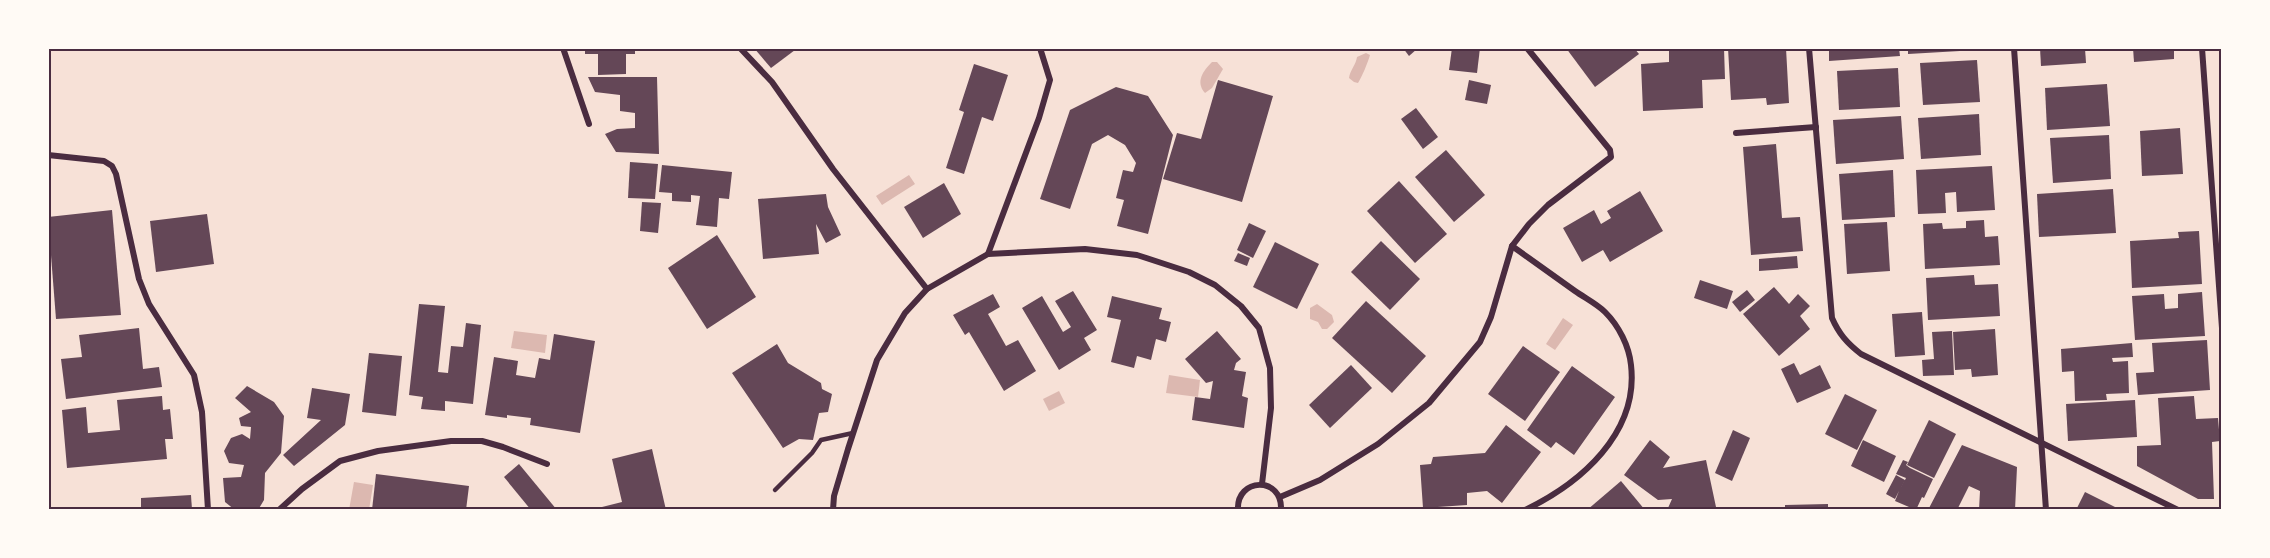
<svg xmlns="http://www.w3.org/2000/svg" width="2270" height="558" viewBox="0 0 2270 558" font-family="Figtree,sans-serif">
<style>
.water{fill:#dcb8b0}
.building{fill:#644757}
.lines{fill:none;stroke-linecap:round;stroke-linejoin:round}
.service{stroke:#4a2c40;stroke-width:4.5}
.minor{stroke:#4a2c40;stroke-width:6}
.neatline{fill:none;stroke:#4a2c40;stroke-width:2}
</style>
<rect width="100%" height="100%" fill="#f7e1d7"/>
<g class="water">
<path d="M 1366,53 L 1370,55 C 1368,62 1362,77 1358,83 L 1354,82 L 1349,78 C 1350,70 1356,65 1357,57 Z"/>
<path d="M 1212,62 L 1217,62 L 1223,69 L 1212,88 L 1205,93 C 1195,82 1203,71 1212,62 Z"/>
<polygon points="909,175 915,184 882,205 876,196"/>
<polygon points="1317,304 1332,315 1334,322 1327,329 1322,329 1318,322 1310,319 1310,308"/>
<polygon points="1563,318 1573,325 1555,350 1546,344"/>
<polygon points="514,331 547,335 545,353 511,348"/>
<polygon points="1169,375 1200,380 1198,397 1166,393"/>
<polygon points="1059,391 1065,403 1049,411 1043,399"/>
<polygon points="354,482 373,485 369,510 349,510"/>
</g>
<g class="building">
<polygon points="585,48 635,48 635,54 626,54 626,74 598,75 598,54 585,54"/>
<polygon points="754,48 793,48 795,50 771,68"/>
<polygon points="1403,48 1416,48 1417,49 1409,56"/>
<polygon points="1452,48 1480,48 1477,73 1449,70"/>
<polygon points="1566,48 1634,48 1639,54 1595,87"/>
<polygon points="1669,48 1724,48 1725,79 1702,80 1703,108 1643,111 1641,64 1669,62"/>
<polygon points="1728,48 1786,48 1789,103 1767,105 1766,98 1731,100"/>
<polygon points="1829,48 1899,48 1900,56 1829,61"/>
<polygon points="1908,48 1960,48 1960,51 1908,54"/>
<polygon points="2040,48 2085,48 2086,63 2041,66"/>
<polygon points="2133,48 2174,48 2174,59 2134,62"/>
<polygon points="1977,60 1980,102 1923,105 1920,63"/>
<polygon points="974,64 1008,75 993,121 982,117 964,174 946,168 964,112 959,110"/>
<polygon points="1898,68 1900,107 1839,110 1837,71"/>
<polygon points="588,77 657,77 659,154 616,152 605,134 617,129 635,128 635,113 620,111 620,95 595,92"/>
<polygon points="1218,80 1273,96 1242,202 1163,179 1177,133 1201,139"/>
<polygon points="1469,80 1491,85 1487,104 1465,100"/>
<polygon points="2107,84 2110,126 2047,130 2045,88"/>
<polygon points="1116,87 1148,96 1173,135 1148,234 1117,226 1124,200 1116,198 1123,170 1133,172 1136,163 1125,145 1108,135 1092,144 1070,209 1040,199 1070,110"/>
<polygon points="1416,108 1438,137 1423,149 1401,119"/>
<polygon points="1979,114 1981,155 1921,159 1918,118"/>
<polygon points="1901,116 1904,159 1836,164 1833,120"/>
<polygon points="2180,128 2183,174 2142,176 2140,131"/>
<polygon points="2109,135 2111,179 2053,183 2050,138"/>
<polygon points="1776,144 1782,218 1800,217 1803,251 1751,255 1743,147"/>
<polygon points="1446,150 1485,195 1454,222 1415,177"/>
<polygon points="630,162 658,164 655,199 628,198"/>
<polygon points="662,165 732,172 729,199 719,198 717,227 696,225 700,196 691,195 691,202 672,201 672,193 659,192"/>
<polygon points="1992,166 1995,210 1957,212 1956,192 1945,193 1946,213 1918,214 1916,170"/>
<polygon points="1893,170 1895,217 1842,220 1839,174"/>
<polygon points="1399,181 1447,234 1415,263 1367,211"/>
<polygon points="944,183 961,214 923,238 904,207"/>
<polygon points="2113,189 2116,233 2039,237 2037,194"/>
<polygon points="1640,191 1663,231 1610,262 1603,250 1582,262 1563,228 1594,210 1601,224 1611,218 1607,211"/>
<polygon points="826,194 828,207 841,235 826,243 816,224 819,254 763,259 758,199"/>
<polygon points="642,202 661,203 658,233 640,231"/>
<polygon points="112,210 121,315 56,319 48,217"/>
<polygon points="207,214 214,264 156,272 150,221"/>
<polygon points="1984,220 1985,237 1998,236 2000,265 1925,269 1923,224 1942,223 1943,229 1966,228 1966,221"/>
<polygon points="1887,222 1890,271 1847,274 1844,224"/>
<polygon points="1249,223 1266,231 1253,258 1237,250"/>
<polygon points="2199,231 2202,284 2132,288 2130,241 2179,238 2178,232"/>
<polygon points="717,235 756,297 707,329 668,268"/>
<polygon points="1381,241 1420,279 1390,310 1351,272"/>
<polygon points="1275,242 1319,264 1297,309 1253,287"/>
<polygon points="1238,253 1250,258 1247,266 1234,261"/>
<polygon points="1797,256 1798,268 1759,271 1759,259"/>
<polygon points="1974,275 1975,285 1998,284 2000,316 1928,320 1926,278"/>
<polygon points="1700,280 1733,291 1727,309 1694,298"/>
<polygon points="1774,287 1789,304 1798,294 1810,306 1800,316 1810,329 1779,356 1743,314"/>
<polygon points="1747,290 1755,300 1740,312 1732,302"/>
<polygon points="1073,291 1097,330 1084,338 1091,350 1059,370 1022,308 1042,296 1063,332 1071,327 1055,301"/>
<polygon points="2202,292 2205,336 2135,340 2132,296 2164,294 2165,309 2178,308 2178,294"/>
<polygon points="993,294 1000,307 988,314 1006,346 1018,340 1036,371 1004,391 969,332 965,335 953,315"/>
<polygon points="1112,296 1162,308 1159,319 1171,322 1166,342 1156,339 1151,360 1137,356 1134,368 1111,362 1121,320 1107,317"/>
<polygon points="1366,301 1426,356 1392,393 1332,338"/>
<polygon points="419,304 445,306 438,372 448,373 451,346 463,347 466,323 481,325 473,404 445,401 445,411 421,409 423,397 409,395"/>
<polygon points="1922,312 1925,355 1895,357 1892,314"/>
<polygon points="139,328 143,369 159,367 162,387 66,399 61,359 82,357 79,335"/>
<polygon points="1995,329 1998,375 1972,377 1971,369 1955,370 1953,332"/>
<polygon points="1217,331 1241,359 1236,363 1234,370 1246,372 1242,396 1248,398 1244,428 1192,420 1195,397 1210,399 1213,381 1206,383 1185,359"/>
<polygon points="1952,331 1954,375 1923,376 1922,360 1934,359 1932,332"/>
<polygon points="554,334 595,341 580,433 530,425 531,418 507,415 507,418 485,415 494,357 518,361 516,375 535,378 539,358 550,360"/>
<polygon points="2207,340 2210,390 2138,395 2136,373 2154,372 2152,343"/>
<polygon points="2132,343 2133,357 2112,358 2113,362 2128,361 2129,393 2106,394 2107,400 2075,401 2074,371 2062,372 2061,349"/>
<polygon points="777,344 788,363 821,383 822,389 832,394 828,412 819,413 813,440 799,439 783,448 732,373"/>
<polygon points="1523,346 1560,372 1525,421 1488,394"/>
<polygon points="369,353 402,356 396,416 362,412"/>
<polygon points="1794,363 1800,375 1820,365 1831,388 1797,403 1781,369"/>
<polygon points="1351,365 1372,388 1330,428 1309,405"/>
<polygon points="1572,366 1615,397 1574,455 1556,442 1551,448 1527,430"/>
<polygon points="247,386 274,402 284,416 281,453 265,473 264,500 258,510 235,510 225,502 223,478 241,477 244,465 229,463 224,451 231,438 242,434 250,439 251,427 241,426 239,418 251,412 235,398"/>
<polygon points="312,388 350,394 345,425 294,466 283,455 321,420 307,418"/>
<polygon points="1845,394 1877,410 1857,450 1825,434"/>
<polygon points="162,396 163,410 170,409 173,439 165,439 167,459 67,468 62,410 86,407 88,433 120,430 117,400"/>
<polygon points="2194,396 2196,419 2218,418 2220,441 2212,442 2214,499 2198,499 2137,466 2137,446 2161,445 2158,398"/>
<polygon points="2135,400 2137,437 2068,441 2066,404"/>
<polygon points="1929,420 1956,434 1934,478 1907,465"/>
<polygon points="1506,425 1541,452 1502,503 1487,491 1467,493 1467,505 1423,508 1420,465 1431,464 1433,457 1485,453"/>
<polygon points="1733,430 1750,438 1732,481 1715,473"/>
<polygon points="1650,440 1670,457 1663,468 1706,460 1716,507 1714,510 1672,510 1668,508 1672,499 1658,500 1624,475"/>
<polygon points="1863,440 1896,456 1884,482 1851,466"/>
<polygon points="1962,445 2017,467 2015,510 1979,510 1980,491 1969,486 1957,510 1928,510"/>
<polygon points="652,449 666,510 590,510 622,502 612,459"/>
<polygon points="1903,460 1908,462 1906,465 1910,468 1933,479 1924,498 1922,497 1916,510 1895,501 1899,491 1895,499 1886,494 1896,475 1905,480 1901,488 1906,478 1896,474"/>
<polygon points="519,464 557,510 531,510 504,477"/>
<polygon points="376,474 469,486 466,510 372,510"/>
<polygon points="1621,481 1645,510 1587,510"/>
<polygon points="2085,492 2121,510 2076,510"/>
<polygon points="191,495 192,510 141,510 141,498"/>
<polygon points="1828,504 1828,510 1785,510 1785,505"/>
</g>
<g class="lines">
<polyline class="service" points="775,490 812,453 821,440 853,433"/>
<g class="minor">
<polyline points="563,48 589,124"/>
<polyline points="740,48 772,82 833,169 927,289"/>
<path d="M 1809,48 L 1832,318 C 1839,334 1847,343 1861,354 L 2178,510"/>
<polyline points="2014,48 2046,510"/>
<polyline points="2202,48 2222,328"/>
<polyline points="1736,133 1816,127"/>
<polyline points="48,155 104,161 112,166 116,174 139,279 149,304 194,375 202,412 208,510"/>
<path d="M 1512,246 C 1533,261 1554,276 1575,291 C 1585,298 1597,304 1605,312 C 1619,326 1629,346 1631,365 C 1639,433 1581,483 1525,510"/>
<polyline points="988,254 1039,118 1050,80 1040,48"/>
<polyline points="1280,497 1320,480 1378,444 1429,403 1480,342 1491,317 1512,246 1529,224 1548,205 1611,157 1610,150 1527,48"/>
<polyline points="279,510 302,489 340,461 378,451 451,441 482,441 503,447 547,464"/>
<polyline points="833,510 834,496 848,449 877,360 905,313 927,289 988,254 1085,249 1137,255 1189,272 1215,285 1241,306 1259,328 1270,368 1271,408 1262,484"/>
<path d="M 1238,510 C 1236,477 1283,476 1281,510"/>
</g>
</g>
<rect width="2270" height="558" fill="none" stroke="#fffaf5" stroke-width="99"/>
<rect x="50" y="50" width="2170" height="458" class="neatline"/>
</svg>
